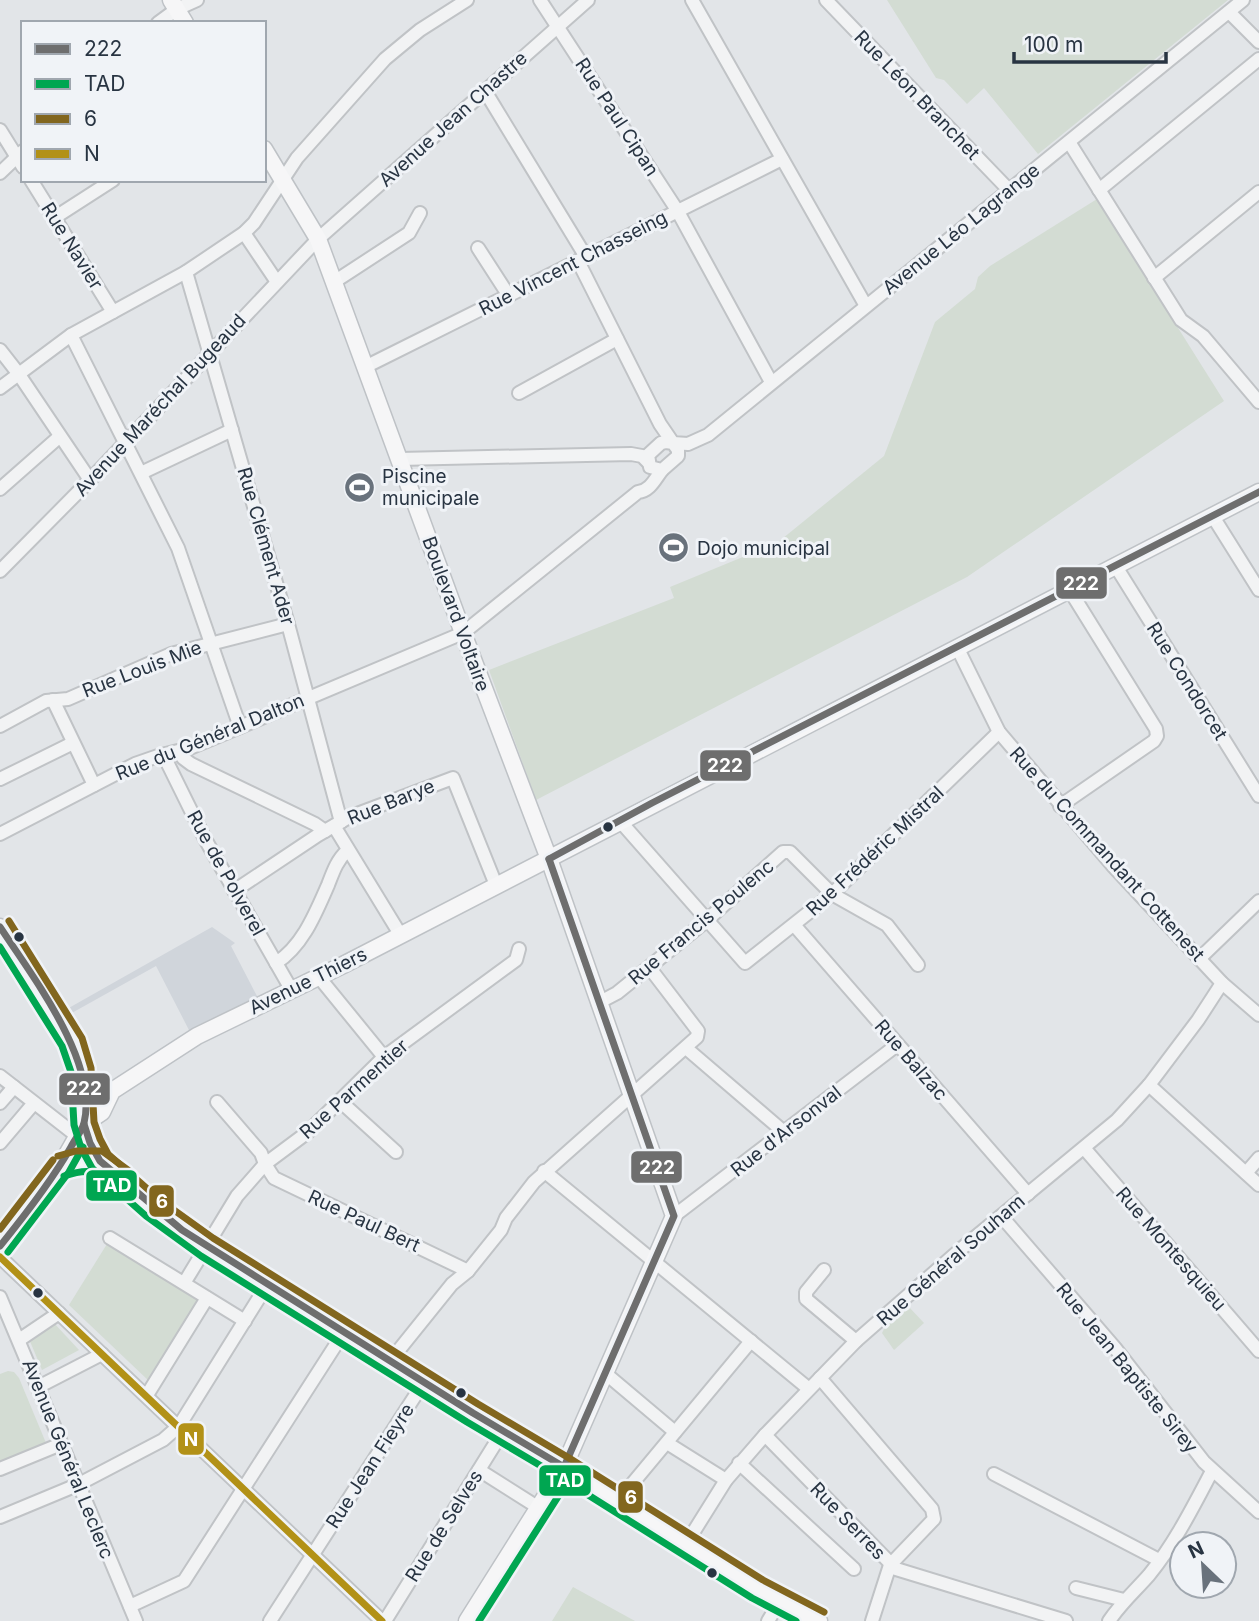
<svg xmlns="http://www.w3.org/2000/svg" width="1259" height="1621" viewBox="0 0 1259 1621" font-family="Inter,sans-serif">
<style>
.built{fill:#d0d5db}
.green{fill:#d3dcd3}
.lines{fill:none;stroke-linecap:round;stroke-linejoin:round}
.minor-casing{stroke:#c0c3c6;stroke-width:16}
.major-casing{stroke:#bec2c6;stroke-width:19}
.minor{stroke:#f2f3f4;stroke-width:12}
.major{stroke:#f6f6f7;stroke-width:16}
.bus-1-casing{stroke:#f0f3f7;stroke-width:12}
.bus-2-casing{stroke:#f0f3f7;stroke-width:12}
.bus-3-casing{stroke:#f0f3f7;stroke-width:12}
.bus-4-casing{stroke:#f0f3f7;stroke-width:12}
.bus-1{stroke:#6e6e6e;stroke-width:7}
.bus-2{stroke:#00a651;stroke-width:7}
.bus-3{stroke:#82661e;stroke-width:7}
.bus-4{stroke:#b29117;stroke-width:7}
.bus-dot{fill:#283442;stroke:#f0f3f7;stroke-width:2.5}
.labels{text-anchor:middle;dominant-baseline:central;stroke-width:6;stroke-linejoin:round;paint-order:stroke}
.street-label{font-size:19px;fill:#283442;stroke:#f0f3f7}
.poi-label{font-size:19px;fill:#283442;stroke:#f0f3f7;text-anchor:start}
.line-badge{stroke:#f0f3f7;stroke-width:2.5}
.badge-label{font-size:19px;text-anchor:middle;font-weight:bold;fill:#fff}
</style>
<rect width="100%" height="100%" fill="#e2e5e8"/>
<polygon class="built" points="212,927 235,943 231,946 258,998 190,1032 156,966 70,1014 67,1009"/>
<g class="green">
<polygon points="887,0 1228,0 1038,154 984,88 967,104 944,80 936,78"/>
<polygon points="1097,199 1224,401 967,577 536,800 489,670 674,598 670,587 777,543 884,456 935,322 975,289 978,277 990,266"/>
<polygon points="107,1244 199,1300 149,1381 69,1305"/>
<polygon points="908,1306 924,1323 894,1350 882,1333 885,1327"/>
<polygon points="53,1322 79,1350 42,1370 29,1339"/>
<polygon points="8,1371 14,1372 19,1378 46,1443 0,1462 0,1374"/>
<polygon points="573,1587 635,1621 552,1621"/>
</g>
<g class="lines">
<defs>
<g id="minor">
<polyline points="540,0 677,210 771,382"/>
<polyline points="692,0 866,306"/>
<polyline points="826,0 1008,189"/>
<polyline points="1229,12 1259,42"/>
<polyline points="158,23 177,9 197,0"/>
<polyline points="485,91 586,257"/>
<polyline points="0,130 23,167"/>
<polyline points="1069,142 1181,320 1203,336 1259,402"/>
<polyline points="0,173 23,151"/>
<polyline points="31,180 113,312"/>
<polyline points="1099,190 1259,59"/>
<polyline points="54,218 113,180"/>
<polyline points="244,233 277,282"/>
<polyline points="478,248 509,296"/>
<polyline points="578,261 660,424 673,443 688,444 708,435 1243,0"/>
<polyline points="186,272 288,624 341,822"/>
<polyline points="1154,278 1259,192"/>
<polyline points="334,282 409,233 420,213"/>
<polyline points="71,335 178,548 240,727"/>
<polyline points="0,350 18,373 90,480"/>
<polyline points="365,367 782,159"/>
<polyline points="0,388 71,335 186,272 244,233 254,223 297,158 385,59 420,30 467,0"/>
<polyline points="519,393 617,339"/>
<polygon points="666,442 673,443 678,450 678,456 662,470 650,467 648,455 661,443"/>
<polyline points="399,459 631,454 642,456 648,462"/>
<polyline points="141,473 232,430"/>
<polyline points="0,489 59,437"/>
<polyline points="1212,515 1259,590"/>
<polyline points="1115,565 1259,796"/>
<polyline points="0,571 90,480 318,239 588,0"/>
<polyline points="957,647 999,732 1114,867 1222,983 1259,1015"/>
<polyline points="53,700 94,785"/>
<polyline points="0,726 46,701 68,699 171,654 288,624"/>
<polyline points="182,751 183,758 191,764 315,824 325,831"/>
<polyline points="167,754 167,762 205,839 291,989"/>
<polyline points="0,779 73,743"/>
<polyline points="1060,806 1154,741 1157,736 1156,729 1069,589"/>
<polyline points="620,821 745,963 832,894 999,732"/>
<polyline points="334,826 400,934"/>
<path d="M 0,834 L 135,764 L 158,756 L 190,748 L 463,633 L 638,492 C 650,491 655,479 662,470"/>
<polyline points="234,891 318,835 349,817 453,778 496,885"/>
<polyline points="795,926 1028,1194"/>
<polyline points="1199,959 1259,901"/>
<path d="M 276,963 C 303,946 316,912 328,885 C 333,872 337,860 347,851"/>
<polyline points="318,976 384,1057"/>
<polyline points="598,1003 617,993 707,920 783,852 790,852 832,894 887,925 918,965"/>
<polyline points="686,1048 784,1132"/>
<polyline points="0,1076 77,1136"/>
<polyline points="1149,1085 1259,1185"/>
<polyline points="340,1101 396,1152"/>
<polyline points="217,1102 261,1153 265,1164 274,1178 468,1271"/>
<polyline points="0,1103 14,1087"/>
<polyline points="0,1143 34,1103"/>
<polyline points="1084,1148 1259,1351"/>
<polyline points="544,1171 809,1389"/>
<polyline points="1246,1173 1259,1158"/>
<polyline points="674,1216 897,1045"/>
<polyline points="1002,1217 1115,1348 1204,1462 1259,1512"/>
<polyline points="110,1238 245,1321"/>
<polyline points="0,1257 382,1621"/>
<polyline points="824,1270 806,1292 806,1299 856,1341"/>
<polyline points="186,1280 237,1196 265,1164 308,1132 384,1057 516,960 519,949"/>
<polyline points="0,1297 136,1621"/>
<polyline points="19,1340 59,1313"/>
<polyline points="390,1361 452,1284 468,1271 501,1230 506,1218 534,1182 697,1037 698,1031 649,967"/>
<polyline points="605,1373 675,1432"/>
<polyline points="820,1378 932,1509 934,1519 890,1565 872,1621"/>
<polyline points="38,1387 102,1354"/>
<polyline points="147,1395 207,1298"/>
<polyline points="765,1435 896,1569 1066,1621"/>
<polyline points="667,1443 726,1480"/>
<polyline points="739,1463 854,1569"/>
<polyline points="0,1469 61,1444"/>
<polyline points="479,1470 539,1508"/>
<polyline points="994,1474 1159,1560"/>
<polyline points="617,1502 751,1341"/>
<polyline points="0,1517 77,1485 163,1440 179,1426 267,1285"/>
<polyline points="686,1544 726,1480 765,1435 856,1341 961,1249 1117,1120 1149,1085 1198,1020 1222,983"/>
<polyline points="1076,1588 1124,1600"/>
<polyline points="130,1606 184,1581 344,1332"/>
<polyline points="270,1621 424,1382"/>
<polyline points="385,1621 503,1431"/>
<polyline points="768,1621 780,1601"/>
<path d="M 1109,1621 C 1121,1603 1135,1591 1149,1575 C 1175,1543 1193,1507 1212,1471"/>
</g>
<g id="major">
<polyline points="171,0 185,23"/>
<polyline points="264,149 318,239 463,633 549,859 674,1216 564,1467 467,1621"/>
<path d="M 0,927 C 33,979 98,1059 84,1123 C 82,1129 77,1136 74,1142 C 54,1179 27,1213 0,1246"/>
<polyline points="84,1124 102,1112 112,1091 197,1036 343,965 1259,492"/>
<polyline points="84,1124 90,1143 100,1161 182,1230 473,1413 564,1467 656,1527 758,1589 819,1621"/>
<polyline points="61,1166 77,1161 100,1161"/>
</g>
</defs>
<use href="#minor" class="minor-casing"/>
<use href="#major" class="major-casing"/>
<use href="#minor" class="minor"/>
<use href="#major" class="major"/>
<defs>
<g id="bus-1">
<polyline points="549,859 652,803 1259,492"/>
<polyline points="549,859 674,1216 564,1467"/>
<path d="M 0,927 C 32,976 99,1062 84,1123 C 82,1131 75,1139 71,1147 C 51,1182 26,1214 0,1246"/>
<polyline points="84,1124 90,1143 100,1161 182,1230 473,1413 564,1467"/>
</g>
<g id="bus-2">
<polyline points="0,947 62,1046 71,1072 74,1125 81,1148 92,1168 146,1216 201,1256 467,1422 558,1476 752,1598 796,1621"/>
<path d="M 64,1176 C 89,1168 95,1170 114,1186"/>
<polyline points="8,1252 69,1172 83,1147"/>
<polyline points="479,1621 573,1473"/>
</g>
<g id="bus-3">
<polyline points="9,921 82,1038 91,1068 94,1122 100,1139 108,1154 160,1200 213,1238 478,1404 569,1458 763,1580 824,1612"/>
<polyline points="58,1156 76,1151 102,1151 128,1170"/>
<polyline points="0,1229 53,1160"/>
</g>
<polyline id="bus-4" points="0,1257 382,1621"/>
</defs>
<use href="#bus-1" class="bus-1-casing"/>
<use href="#bus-2" class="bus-2-casing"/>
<use href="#bus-3" class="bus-3-casing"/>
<use href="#bus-4" class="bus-4-casing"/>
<use href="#bus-1" class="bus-1"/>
<use href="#bus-2" class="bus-2"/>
<use href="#bus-3" class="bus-3"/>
<use href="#bus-4" class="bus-4"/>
</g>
<defs>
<symbol id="stadium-disc" viewBox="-11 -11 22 22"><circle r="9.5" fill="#69727c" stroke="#f0f3f7"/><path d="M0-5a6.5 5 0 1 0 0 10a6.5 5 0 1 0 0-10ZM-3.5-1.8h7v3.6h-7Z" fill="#fff"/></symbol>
</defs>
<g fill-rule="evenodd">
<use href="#stadium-disc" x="342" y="470" width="35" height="35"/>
<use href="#stadium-disc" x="656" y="530" width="35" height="35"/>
</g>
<g class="bus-dot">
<circle cx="608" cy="827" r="6"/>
<circle cx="19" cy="937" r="6"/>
<circle cx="38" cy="1293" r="6"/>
<circle cx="461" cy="1393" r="6"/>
<circle cx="712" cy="1573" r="6"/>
</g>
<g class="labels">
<g class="street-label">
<text transform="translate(917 95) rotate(46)">Rue Léon Branchet</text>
<text transform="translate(617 117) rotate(57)">Rue Paul Cipan</text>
<text transform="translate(453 119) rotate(-42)">Avenue Jean Chastre</text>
<text transform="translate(961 229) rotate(-39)">Avenue Léo Lagrange</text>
<text transform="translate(72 246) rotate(58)">Rue Navier</text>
<text transform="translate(573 263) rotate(-27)">Rue Vincent Chasseing</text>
<text transform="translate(160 405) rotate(-47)">Avenue Maréchal Bugeaud</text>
<text transform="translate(266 546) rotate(74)">Rue Clément Ader</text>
<text transform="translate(456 614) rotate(70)">Boulevard Voltaire</text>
<text transform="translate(142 669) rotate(-21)">Rue Louis Mie</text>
<text transform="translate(1187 681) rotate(58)">Rue Condorcet</text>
<text transform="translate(210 737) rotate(-22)">Rue du Général Dalton</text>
<text transform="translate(391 802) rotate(-22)">Rue Barye</text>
<text transform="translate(875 851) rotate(-43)">Rue Frédéric Mistral</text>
<text transform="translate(1107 854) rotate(48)">Rue du Commandant Cottenest</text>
<text transform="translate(226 873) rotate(61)">Rue de Polverel</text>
<text transform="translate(701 922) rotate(-40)">Rue Francis Poulenc</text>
<text transform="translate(308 981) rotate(-26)">Avenue Thiers</text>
<text transform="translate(911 1060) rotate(49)">Rue Balzac</text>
<text transform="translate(354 1089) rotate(-42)">Rue Parmentier</text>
<text transform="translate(786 1131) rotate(-38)">Rue d'Arsonval</text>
<text transform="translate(364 1221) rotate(25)">Rue Paul Bert</text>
<text transform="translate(1171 1249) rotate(49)">Rue Montesquieu</text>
<text transform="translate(951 1260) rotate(-41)">Rue Général Souham</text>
<text transform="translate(1127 1368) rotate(51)">Rue Jean Baptiste Sirey</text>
<text transform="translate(68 1459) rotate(68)">Avenue Général Leclerc</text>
<text transform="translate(370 1466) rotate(-57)">Rue Jean Fieyre</text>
<text transform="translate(848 1521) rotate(46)">Rue Serres</text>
<text transform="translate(444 1526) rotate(-58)">Rue de Selves</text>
</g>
<g class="poi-label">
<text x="382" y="476">Piscine<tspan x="382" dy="22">municipale</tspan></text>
<text x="697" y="548">Dojo municipal</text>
</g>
</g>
<g class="line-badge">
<rect x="1055" y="566" width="53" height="34" rx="7" fill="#6e6e6e"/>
<rect x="699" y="749" width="53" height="33" rx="7" fill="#6e6e6e"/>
<rect x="58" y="1072" width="53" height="34" rx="7" fill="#6e6e6e"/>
<rect x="630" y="1150" width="53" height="34" rx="7" fill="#6e6e6e"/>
<rect x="85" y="1169" width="53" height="33" rx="7" fill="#00a651"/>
<rect x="148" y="1184" width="27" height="34" rx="7" fill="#82661e"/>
<rect x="177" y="1422" width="28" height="34" rx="7" fill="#b29117"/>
<rect x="538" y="1464" width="54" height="33" rx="7" fill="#00a651"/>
<rect x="617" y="1480" width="27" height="34" rx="7" fill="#82661e"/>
</g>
<g class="badge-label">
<text x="1081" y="590">222</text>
<text x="725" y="772">222</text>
<text x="84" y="1095">222</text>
<text x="657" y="1174">222</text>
<text x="112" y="1192">TAD</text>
<text x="162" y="1208">6</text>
<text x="191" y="1446">N</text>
<text x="565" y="1487">TAD</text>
<text x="631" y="1504">6</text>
</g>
<rect x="21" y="21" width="245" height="161" fill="#f0f3f7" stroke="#a0a7af" stroke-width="2"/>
<rect x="35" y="44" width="35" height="10" fill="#6e6e6e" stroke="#a0a7af" stroke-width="2"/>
<text x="84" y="56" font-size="21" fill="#283442">222</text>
<rect x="35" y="79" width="35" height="10" fill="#00a651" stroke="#a0a7af" stroke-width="2"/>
<text x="84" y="91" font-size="21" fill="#283442">TAD</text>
<rect x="35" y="114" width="35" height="10" fill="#82661e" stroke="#a0a7af" stroke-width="2"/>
<text x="84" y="126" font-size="21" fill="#283442">6</text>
<rect x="35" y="149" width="35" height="10" fill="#b29117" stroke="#a0a7af" stroke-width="2"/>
<text x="84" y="161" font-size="21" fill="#283442">N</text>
<g transform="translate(1203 1565) rotate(335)"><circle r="33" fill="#f0f3f7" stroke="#a0a7af" stroke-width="2"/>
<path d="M0-5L12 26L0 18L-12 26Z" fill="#69727c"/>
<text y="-10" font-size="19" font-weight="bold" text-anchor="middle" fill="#283442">N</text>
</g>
<path d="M1014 52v10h152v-10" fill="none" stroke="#283442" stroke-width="3.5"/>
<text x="1024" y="52" font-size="21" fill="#283442" stroke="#f0f3f7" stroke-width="5" paint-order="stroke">100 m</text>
</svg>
